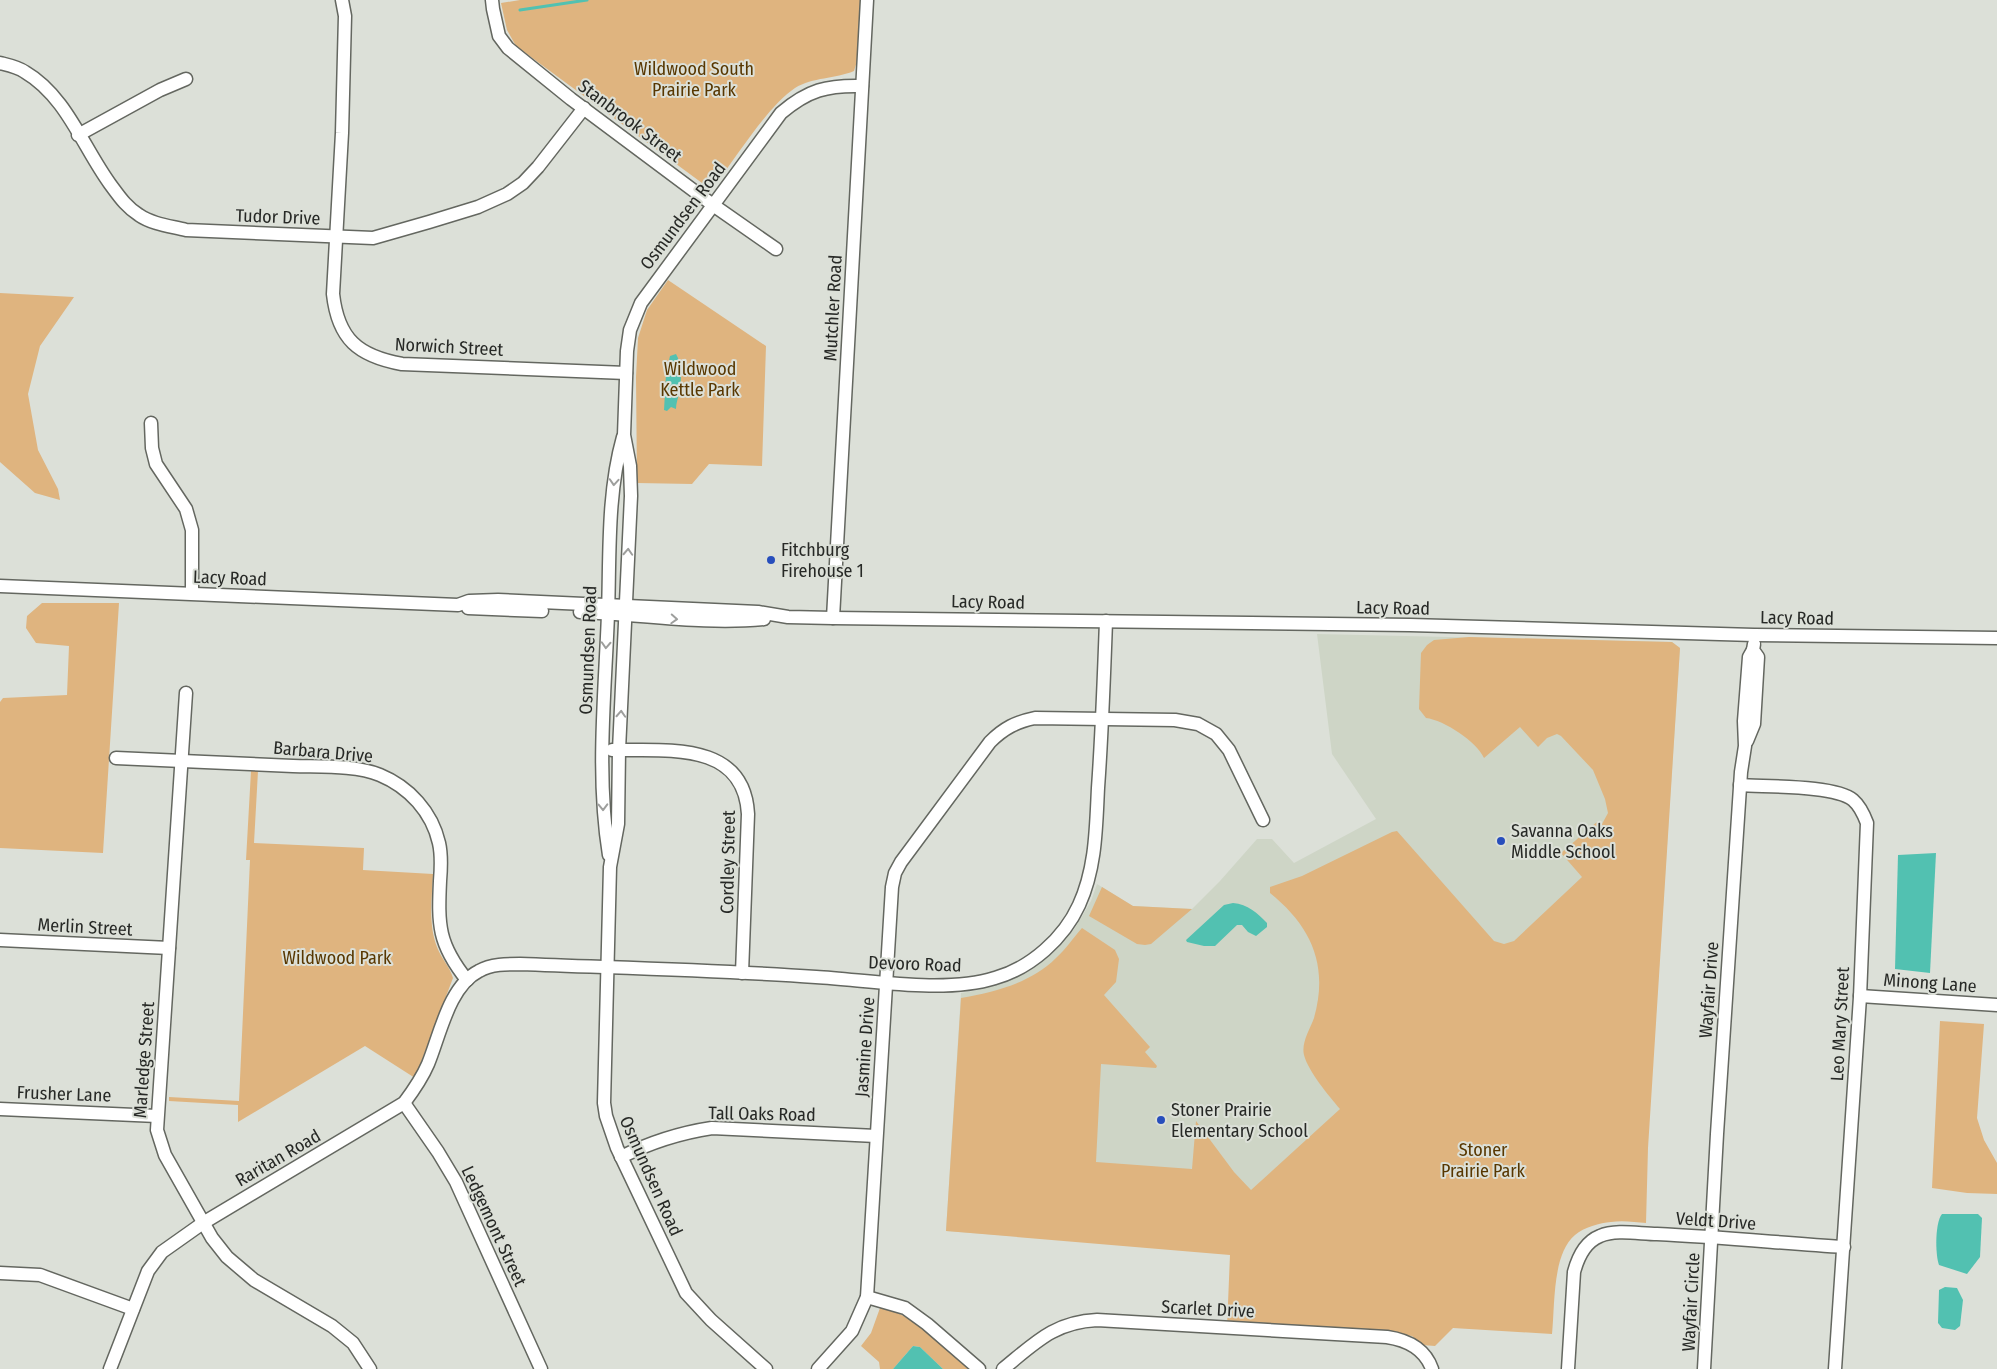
<svg xmlns="http://www.w3.org/2000/svg" width="1997" height="1369" viewBox="0 0 1997 1369" font-family="'Fira Sans Condensed',sans-serif">
<style>
.built{fill:#ced5c6}
.green{fill:#dfb47f}
.water{fill:#52c1b1}
.lines{fill:none;stroke-linecap:round;stroke-linejoin:round}
.stream{stroke:#52c1b1;stroke-width:3}
.minor-casing{stroke:#646760;stroke-width:15}
.minor{stroke:#fff;stroke-width:12}
.oneway{stroke:#9e9f9d}
.poi-dot{fill:#274ebc;stroke:#dce0d8;stroke-width:2}
.labels{text-anchor:middle;dominant-baseline:central;stroke-width:4;stroke-linejoin:round;paint-order:stroke}
.park-label{font-size:18px;fill:#583700;stroke:#dce0d8}
.street-label{font-size:18px;fill:#272926;stroke:#dce0d8}
.poi-label{font-size:18px;fill:#272926;stroke:#dce0d8;text-anchor:start}
</style>
<rect width="100%" height="100%" fill="#dce0d8"/>
<polygon class="built" points="1317,634 1672,642 1680,648 1654,1044 1356,1262 946,1231 961,993 974,991 1017,977 1050,955 1075,928 1091,901 1097,884 1133,906 1192,909 1220,881 1257,839 1272,839 1294,863 1376,819 1332,754"/>
<g class="green">
<path d="M 520,0 L 862,0 L 858,58 L 854,71 C 835,79 813,77 795,88 C 768,106 738,155 717,182 L 702,183 L 516,46 L 507,30 L 501,3 Z"/>
<polygon points="668,280 766,346 762,466 709,464 692,484 637,483 636,377 638,338 647,310"/>
<polygon points="0,293 74,297 40,346 28,394 38,450 58,489 60,500 35,493 0,462"/>
<polygon points="42,603 119,603 103,853 0,848 0,702 3,698 67,695 69,646 36,643 26,628 27,616"/>
<path d="M 1469,637 L 1672,642 L 1680,648 L 1648,1148 L 1646,1223 C 1635,1222 1622,1220 1611,1222 C 1600,1223 1584,1227 1575,1235 C 1552,1254 1555,1306 1552,1334 L 1453,1328 L 1435,1346 L 1422,1345 L 1412,1336 L 1395,1334 L 1227,1327 L 1230,1255 L 946,1231 L 961,998 C 995,992 1031,983 1056,958 C 1066,949 1073,938 1082,928 L 1115,950 L 1119,959 L 1116,982 L 1104,995 L 1150,1047 L 1145,1052 L 1157,1066 L 1156,1068 L 1101,1064 L 1096,1162 L 1192,1169 L 1196,1121 L 1234,1172 L 1251,1190 L 1340,1109 C 1329,1096 1308,1071 1304,1055 C 1301,1043 1310,1029 1314,1018 C 1329,965 1311,926 1270,893 L 1270,887 L 1302,876 L 1392,832 L 1397,831 L 1494,941 L 1504,944 L 1514,941 L 1582,877 L 1561,853 L 1598,821 L 1602,824 L 1608,813 L 1605,799 L 1593,770 L 1561,736 L 1557,734 L 1547,738 L 1538,747 L 1520,727 L 1484,758 C 1477,742 1444,720 1426,718 L 1419,709 L 1421,653 L 1427,645 L 1434,640 Z"/>
<path d="M 251,771 L 258,771 L 254,843 L 364,848 L 363,870 L 433,874 C 432,898 428,924 437,947 C 441,958 450,967 453,978 L 415,1078 L 365,1046 L 238,1122 L 238,1105 L 169,1101 L 169,1097 L 239,1101 L 250,860 L 246,860 Z"/>
<polygon points="1102,887 1133,906 1192,909 1151,944 1145,945 1137,944 1089,916"/>
<polygon points="1940,1021 1984,1024 1977,1118 1984,1140 1997,1163 1997,1194 1967,1193 1932,1188"/>
<path d="M 880,1308 C 914,1313 943,1347 968,1369 L 943,1369 L 920,1347 L 913,1346 L 893,1369 L 880,1369 L 879,1362 L 861,1346 L 871,1333 Z"/>
</g>
<g class="water">
<path d="M 676,354 C 682,364 682,382 679,393 C 678,399 676,403 676,409 L 671,407 L 667,411 L 664,410 L 666,374 L 670,356 Z"/>
<polygon points="1936,853 1930,973 1895,969 1898,855"/>
<path d="M 1233,903 C 1248,904 1257,913 1267,923 L 1267,927 L 1256,936 L 1248,932 L 1242,925 L 1237,925 L 1215,946 L 1204,946 L 1187,942 L 1186,940 L 1224,905 Z"/>
<path d="M 1942,1214 L 1978,1214 L 1982,1218 L 1980,1257 L 1967,1274 L 1939,1265 C 1935,1254 1935,1222 1942,1214 Z"/>
<polygon points="1945,1287 1957,1288 1963,1300 1960,1326 1955,1330 1942,1328 1938,1323 1939,1290"/>
<polygon points="913,1346 920,1347 943,1369 893,1369"/>
</g>
<g class="lines">
<polyline class="stream" points="520,10 587,0"/>
<defs>
<g id="minor">
<path d="M 342,0 L 345,16 L 342,133 L 333,294 C 338,339 358,356 402,364 L 626,373"/>
<polyline points="492,0 493,9 499,36 508,48 571,99 713,205 776,249"/>
<path d="M 0,63 C 8,65 18,67 25,72 C 66,96 83,147 110,184 C 119,196 126,207 139,215 C 152,224 170,226 186,230 L 373,238 L 429,222 L 478,207 L 507,194 L 523,183 L 538,167 L 584,108"/>
<polyline points="78,135 160,90 186,79"/>
<polyline points="151,423 152,448 156,464 186,509 192,530 192,593"/>
<polyline points="0,586 458,605 469,601 498,600 758,612 788,617 833,618 1410,625 1754,635 1997,638"/>
<polyline points="468,608 542,611"/>
<path d="M 580,612 C 642,614 703,625 764,619"/>
<polyline points="833,618 867,0"/>
<polyline points="186,693 157,1130 165,1155 212,1238 227,1257 254,1280 332,1326 353,1343 370,1369"/>
<polyline points="1747,741 1754,724 1758,657 1753,650 1754,644"/>
<path d="M 612,750 C 665,751 744,740 748,814 L 742,973"/>
<path d="M 116,758 C 175,761 234,763 293,766 C 319,767 356,765 380,775 C 409,787 432,812 439,843 C 442,856 441,869 440,881 C 438,925 438,944 467,980"/>
<path d="M 1740,785 C 1766,787 1835,785 1853,800 C 1860,806 1864,815 1867,823 L 1860,997 L 1835,1369"/>
<path d="M 609,855 C 596,775 605,694 608,614 C 610,555 607,494 623,437"/>
<polyline points="0,940 169,948"/>
<polyline points="1860,996 1997,1005"/>
<polyline points="404,1103 438,1152 456,1182 541,1369"/>
<polyline points="0,1109 157,1116"/>
<path d="M 621,1157 C 651,1142 679,1133 712,1128 L 876,1136"/>
<polyline points="0,1273 40,1275 133,1309"/>
<polyline points="867,1297 905,1308 927,1324 979,1369"/>
<path d="M 110,1369 L 148,1271 L 162,1252 L 203,1223 L 404,1103 C 413,1091 422,1078 428,1064 C 440,1035 449,986 479,971 C 491,964 507,964 520,964 C 619,968 717,970 816,977 C 869,980 944,994 995,978 C 1031,968 1064,938 1079,905 C 1096,868 1096,828 1098,788 C 1102,733 1104,677 1106,621"/>
<path d="M 766,1369 L 711,1320 L 686,1293 L 617,1148 L 606,1116 L 604,1103 L 610,867 L 618,824 L 619,750 L 631,496 L 630,466 L 624,435 L 627,351 L 630,330 L 641,303 L 781,113 C 808,90 827,85 862,86"/>
<path d="M 818,1369 L 852,1331 L 867,1297 L 892,887 L 895,873 L 901,862 L 990,742 C 1004,728 1016,722 1035,718 L 1175,720 L 1198,724 L 1216,734 L 1229,750 L 1263,820"/>
<path d="M 1003,1369 C 1035,1343 1054,1322 1097,1320 L 1387,1337 C 1407,1340 1425,1349 1432,1369"/>
<path d="M 1568,1369 L 1574,1272 C 1578,1257 1585,1242 1600,1236 C 1616,1229 1640,1234 1657,1234 C 1720,1237 1782,1243 1844,1247"/>
<polyline points="1704,1369 1717,1134 1741,772 1745,746 1744,721 1749,657 1753,650"/>
</g>
</defs>
<use href="#minor" class="minor-casing"/>
<use href="#minor" class="minor"/>
</g>
<defs><path id="oneway-chevron" d="M-2-3.5L2.5 0L-2 3.5" fill="none" stroke-width="1.6" stroke-linecap="round" stroke-linejoin="round" transform="scale(1.25)"/></defs>
<g class="oneway">
<use href="#oneway-chevron" transform="translate(614 482) rotate(94)"/>
<use href="#oneway-chevron" transform="translate(628 552) rotate(-87)"/>
<use href="#oneway-chevron" transform="translate(674 619) rotate(3)"/>
<use href="#oneway-chevron" transform="translate(606 645) rotate(93)"/>
<use href="#oneway-chevron" transform="translate(621 714) rotate(-87)"/>
<use href="#oneway-chevron" transform="translate(603 807) rotate(89)"/>
</g>
<g class="poi-dot">
<circle cx="771" cy="560" r="5"/>
<circle cx="1501" cy="841" r="5"/>
<circle cx="1161" cy="1120" r="5"/>
</g>
<g class="labels">
<g class="park-label">
<text x="694" y="69">Wildwood South<tspan x="694" dy="21">Prairie Park</tspan></text>
<text x="700" y="369">Wildwood<tspan x="700" dy="21">Kettle Park</tspan></text>
<text x="337" y="958">Wildwood Park</text>
<text x="1483" y="1150">Stoner<tspan x="1483" dy="21">Prairie Park</tspan></text>
</g>
<g class="street-label">
<text transform="translate(630 121) rotate(37)">Stanbrook Street</text>
<text transform="translate(683 216) rotate(-53)">Osmundsen Road</text>
<text transform="translate(278 217) rotate(2)">Tudor Drive</text>
<text transform="translate(833 308) rotate(-87)">Mutchler Road</text>
<text transform="translate(449 347) rotate(3)">Norwich Street</text>
<text transform="translate(230 578) rotate(2)">Lacy Road</text>
<text transform="translate(988 602) rotate(1)">Lacy Road</text>
<text transform="translate(1393 608) rotate(1)">Lacy Road</text>
<text transform="translate(1797 618) rotate(1)">Lacy Road</text>
<text transform="translate(588 650) rotate(-88)">Osmundsen Road</text>
<text transform="translate(323 752) rotate(5)">Barbara Drive</text>
<text transform="translate(728 862) rotate(-89)">Cordley Street</text>
<text transform="translate(85 927) rotate(3)">Merlin Street</text>
<text transform="translate(915 964) rotate(2)">Devoro Road</text>
<text transform="translate(1930 983) rotate(4)">Minong Lane</text>
<text transform="translate(1709 990) rotate(-86)">Wayfair Drive</text>
<text transform="translate(1840 1024) rotate(-87)">Leo Mary Street</text>
<text transform="translate(865 1047) rotate(-86)">Jasmine Drive</text>
<text transform="translate(144 1060) rotate(-86)">Marledge Street</text>
<text transform="translate(64 1094) rotate(2)">Frusher Lane</text>
<text transform="translate(762 1114) rotate(1)">Tall Oaks Road</text>
<text transform="translate(278 1158) rotate(-30)">Raritan Road</text>
<text transform="translate(651 1176) rotate(66)">Osmundsen Road</text>
<text transform="translate(1716 1221) rotate(4)">Veldt Drive</text>
<text transform="translate(494 1226) rotate(65)">Ledgemont Street</text>
<text transform="translate(1691 1302) rotate(-87)">Wayfair Circle</text>
<text transform="translate(1208 1309) rotate(3)">Scarlet Drive</text>
</g>
<g class="poi-label">
<text x="781" y="550">Fitchburg<tspan x="781" dy="21">Firehouse 1</tspan></text>
<text x="1511" y="831">Savanna Oaks<tspan x="1511" dy="21">Middle School</tspan></text>
<text x="1171" y="1110">Stoner Prairie<tspan x="1171" dy="21">Elementary School</tspan></text>
</g>
</g>
</svg>
